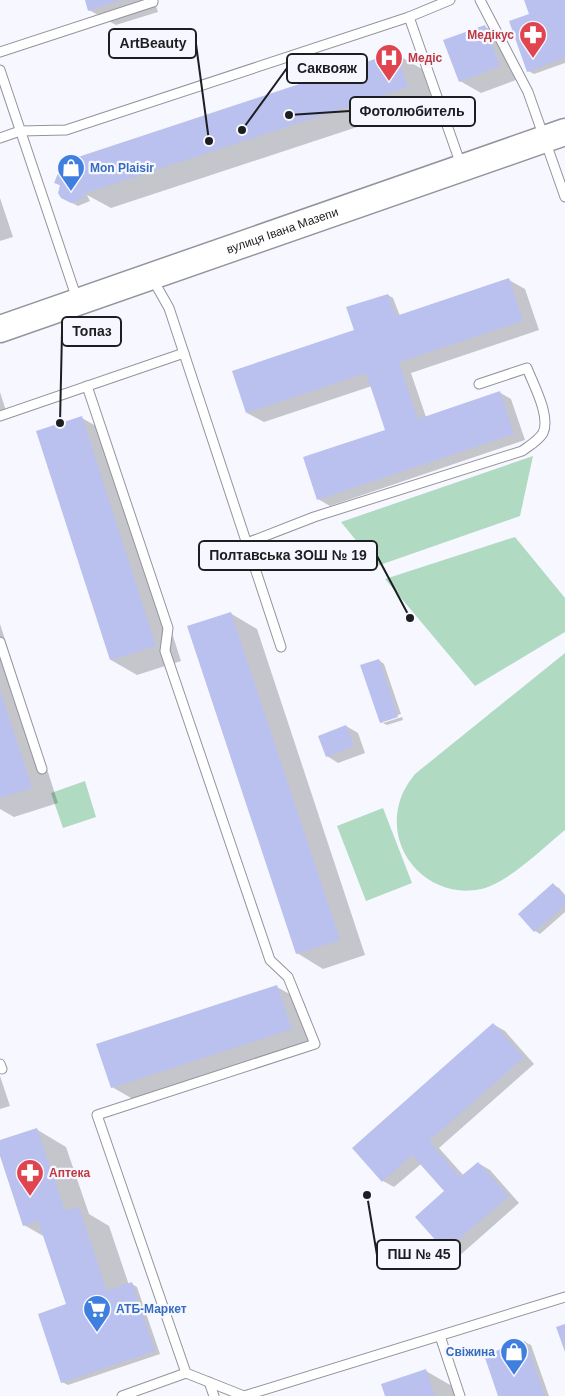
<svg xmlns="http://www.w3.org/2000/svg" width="565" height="1396" viewBox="0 0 565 1396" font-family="Helvetica,sans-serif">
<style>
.green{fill:#b0dac2}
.shadow{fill:#0003}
.building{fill:#bac1ee}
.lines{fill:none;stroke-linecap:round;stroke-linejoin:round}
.lane-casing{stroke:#93949c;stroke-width:11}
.secondary-casing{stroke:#93949c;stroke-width:29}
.lane{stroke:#fff;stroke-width:9}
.secondary{stroke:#fff;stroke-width:26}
.labels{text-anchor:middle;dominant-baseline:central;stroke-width:4.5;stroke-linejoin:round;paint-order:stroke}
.health-label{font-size:12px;font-weight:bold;fill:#be3a42;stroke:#f7f8ff;text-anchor:start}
.shop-label{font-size:12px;font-weight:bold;fill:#366cbe;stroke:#f7f8ff;text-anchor:start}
.street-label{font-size:12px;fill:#1d1e21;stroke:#f7f8ff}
.leader{fill:none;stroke:#1d1e21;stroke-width:2}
.callout-dot{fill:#1d1e21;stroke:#f7f8ff;stroke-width:2}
.callout{fill:#f7f8ff;stroke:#1d1e21;stroke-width:2}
.callout-label{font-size:14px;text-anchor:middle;font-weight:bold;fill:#1d1e21}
</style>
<rect width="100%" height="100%" fill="#f7f8ff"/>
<g class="green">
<polygon points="533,456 520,516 377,566 341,522"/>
<polygon points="515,537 565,598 565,632 475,686 385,579"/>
<path d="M 565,653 L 565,830 C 543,848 508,883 481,889 C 431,900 386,854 399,804 C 402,792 408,783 415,774 Z"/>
<polygon points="85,781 96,817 63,828 51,793"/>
<polygon points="383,808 412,883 366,901 337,826"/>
</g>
<g class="shadow">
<polygon points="86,0 154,0 158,12 116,25 89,10"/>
<polygon points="525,0 565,0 565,63 534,74 528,71 531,15"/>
<polygon points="484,26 505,38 521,78 481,93 460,81"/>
<polygon points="396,54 422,69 433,102 111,208 87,195 90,201 78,206 68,201 61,186 56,183"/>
<polygon points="0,198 13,237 0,241"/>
<polygon points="509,280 525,289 539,330 411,373 426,417 499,392 511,399 525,440 330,506 318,499 387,431 372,386 264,422 247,413 234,372 356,331 388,295 393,298 400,316"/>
<polygon points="0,392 6,411 0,413"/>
<polygon points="82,418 108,433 181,661 137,675 111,660"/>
<polygon points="230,613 257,629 365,955 323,969 297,953"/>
<polygon points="0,624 58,803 14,817 0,809"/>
<polygon points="379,660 384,664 401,714 383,720 383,723 402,717 403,720 387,725 381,722"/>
<polygon points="346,726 358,733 365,753 338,763 327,756"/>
<polygon points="553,885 559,888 565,895 565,912 540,934 535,931"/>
<polygon points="277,987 304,1002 317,1044 138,1102 112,1087"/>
<polygon points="493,1024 505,1031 534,1064 439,1148 464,1176 478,1163 490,1170 519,1203 458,1257 446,1251 417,1217 446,1192 421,1164 394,1187 383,1181"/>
<polygon points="0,1076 10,1106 0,1109"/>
<polygon points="36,1129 66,1147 89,1214 109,1226 129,1285 132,1284 137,1287 160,1354 68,1385 62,1382 69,1305 45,1237 24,1225 0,1152 0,1141"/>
<polygon points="525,1342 531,1345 549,1396 500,1396"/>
<polygon points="426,1371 452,1386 456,1396 387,1396"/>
</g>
<g class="building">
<polygon points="85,0 121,0 88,11"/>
<polygon points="524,0 565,0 565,58 527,72 509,21 529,14"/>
<polygon points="485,25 500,66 459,82 443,40"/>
<polygon points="396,52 408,87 83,194 85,198 71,203 61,198 58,193 60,185 54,183 59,171 76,173 72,159"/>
<polygon points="509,278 523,321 399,362 418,419 500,391 514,434 317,500 303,457 385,430 366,373 246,413 232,371 354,330 346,307 388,294 396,316"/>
<polygon points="82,416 156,646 110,660 36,431"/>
<polygon points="231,612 340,940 296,954 187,626"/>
<polygon points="379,659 398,717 380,723 360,665"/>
<polygon points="0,690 32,788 0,798"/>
<polygon points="346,725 354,746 326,757 318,736"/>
<polygon points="553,883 565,897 565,905 534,932 518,914"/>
<polygon points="277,985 292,1029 111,1088 96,1044"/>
<polygon points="493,1023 524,1057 429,1141 460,1177 478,1162 509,1196 445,1251 415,1217 444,1191 412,1155 382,1182 352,1148"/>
<polygon points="37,1128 65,1211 79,1207 107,1291 132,1282 155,1351 61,1383 38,1314 66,1304 38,1221 23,1226 0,1156 0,1140"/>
<polygon points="565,1324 565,1352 556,1327"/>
<polygon points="525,1341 545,1396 498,1396 484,1355"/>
<polygon points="426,1369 435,1396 385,1396 381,1384"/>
</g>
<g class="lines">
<defs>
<g id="lane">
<polyline points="480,0 528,92 565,197"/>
<polyline points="409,17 450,0"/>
<polyline points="0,52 153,2 153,0"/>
<polyline points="0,70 77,299"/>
<polyline points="0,138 20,131 66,130 409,17 461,165"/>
<polyline points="152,278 169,308 281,647"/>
<polyline points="87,386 168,628 165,651 270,960 288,977 315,1044 97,1115 186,1373 244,1396"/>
<polyline points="0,416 184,353"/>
<path d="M 247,543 L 314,517 L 522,451 C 529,446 538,441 543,433 C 551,416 533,384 527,368 L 479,384"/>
<polyline points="0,642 42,769"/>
<polyline points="0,1064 2,1069"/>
<polyline points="440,1336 460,1396"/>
<polyline points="209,1382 214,1396"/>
<polyline points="122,1396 186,1373"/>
<polyline points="244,1396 565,1297"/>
</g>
<g id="secondary">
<path id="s1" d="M 0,329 L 565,132"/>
</g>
</defs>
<use href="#lane" class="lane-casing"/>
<use href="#secondary" class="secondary-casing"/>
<use href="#lane" class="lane"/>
<use href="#secondary" class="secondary"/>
</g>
<defs>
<symbol id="pharmacy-pin" viewBox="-11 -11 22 30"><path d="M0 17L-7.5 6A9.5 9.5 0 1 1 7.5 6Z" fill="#e0444e" stroke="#f7f8ff"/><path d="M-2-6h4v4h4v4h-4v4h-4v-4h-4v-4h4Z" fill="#fff"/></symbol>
<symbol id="hospital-pin" viewBox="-11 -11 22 30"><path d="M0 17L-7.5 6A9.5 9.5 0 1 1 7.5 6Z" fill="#e0444e" stroke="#f7f8ff"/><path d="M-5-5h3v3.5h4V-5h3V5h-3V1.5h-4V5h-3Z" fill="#fff"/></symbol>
<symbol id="shop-pin" viewBox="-11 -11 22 30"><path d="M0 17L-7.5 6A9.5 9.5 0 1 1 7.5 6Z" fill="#3f7fe0" stroke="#f7f8ff"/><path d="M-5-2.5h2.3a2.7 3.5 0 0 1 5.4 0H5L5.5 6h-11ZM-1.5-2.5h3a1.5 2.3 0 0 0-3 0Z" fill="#fff"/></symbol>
<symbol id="supermarket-pin" viewBox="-11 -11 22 30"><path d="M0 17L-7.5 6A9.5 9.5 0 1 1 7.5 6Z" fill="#3f7fe0" stroke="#f7f8ff"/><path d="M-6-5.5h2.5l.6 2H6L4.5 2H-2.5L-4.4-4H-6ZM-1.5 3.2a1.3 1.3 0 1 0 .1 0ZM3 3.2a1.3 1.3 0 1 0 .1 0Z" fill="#fff"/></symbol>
</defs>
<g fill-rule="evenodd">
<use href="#pharmacy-pin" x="517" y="19" width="32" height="43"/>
<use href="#hospital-pin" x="373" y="42" width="32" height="43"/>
<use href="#shop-pin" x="55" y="152" width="32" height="43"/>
<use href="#pharmacy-pin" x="14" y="1157" width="32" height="43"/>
<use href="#supermarket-pin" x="81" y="1293" width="32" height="43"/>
<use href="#shop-pin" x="498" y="1336" width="32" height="43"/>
</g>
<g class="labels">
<g class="health-label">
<text x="514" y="35" text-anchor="end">Медікус</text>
<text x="408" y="58">Медіс</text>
<text x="49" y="1173">Аптека</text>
</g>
<g class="shop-label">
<text x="90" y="168">Mon Plaisir</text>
<text x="116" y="1309">АТБ-Маркет</text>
<text x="495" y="1352" text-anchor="end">Свіжина</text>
</g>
<g class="street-label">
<text stroke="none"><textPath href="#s1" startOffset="299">вулиця Івана Мазепи</textPath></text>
</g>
</g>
<path class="leader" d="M209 141L196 44M242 130L287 68M289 115L350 111M60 423L62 332M410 618L377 556M367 1195L377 1255"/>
<g class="callout-dot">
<circle cx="209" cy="141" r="5"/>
<circle cx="242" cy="130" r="5"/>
<circle cx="289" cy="115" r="5"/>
<circle cx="60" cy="423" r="5"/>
<circle cx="410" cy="618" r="5"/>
<circle cx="367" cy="1195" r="5"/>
</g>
<g class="callout">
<rect x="109" y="29" width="87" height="29" rx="5"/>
<rect x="287" y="54" width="80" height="29" rx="5"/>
<rect x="350" y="97" width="125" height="29" rx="5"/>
<rect x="62" y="317" width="59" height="29" rx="5"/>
<rect x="199" y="541" width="178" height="29" rx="5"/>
<rect x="377" y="1240" width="83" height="29" rx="5"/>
</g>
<g class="callout-label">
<text x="153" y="48">ArtBeauty</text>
<text x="327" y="73">Саквояж</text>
<text x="412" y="116">Фотолюбитель</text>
<text x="92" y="336">Топаз</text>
<text x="288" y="560">Полтавська ЗОШ № 19</text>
<text x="419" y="1259">ПШ № 45</text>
</g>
</svg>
